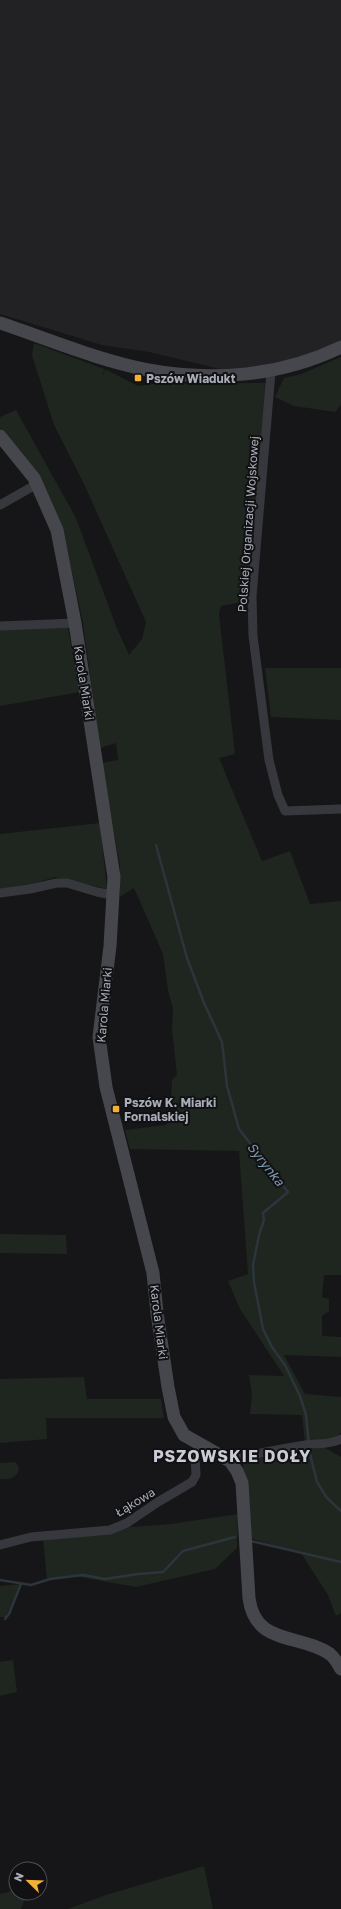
<svg xmlns="http://www.w3.org/2000/svg" width="341" height="1909" viewBox="0 0 341 1909" font-family="'Golos Text',sans-serif">
<style>
.built{fill:#222225}
.green{fill:#1e261f}
.lines{fill:none;stroke-linecap:round;stroke-linejoin:round}
.stream{stroke:#2c353c;stroke-width:2.5}
.street{stroke:#37383d;stroke-width:9}
.secondary{stroke:#45474d;stroke-width:13}
.poi-dot{fill:#f2b134;stroke:#111113;stroke-width:1.5}
.labels{text-anchor:middle;dominant-baseline:central;stroke-width:4;stroke-linejoin:round;paint-order:stroke}
.poi-label{font-size:12px;font-weight:bold;fill:#a8adb8;stroke:#111113;text-anchor:start}
.street-label{font-size:12px;fill:#a8adb8;stroke:#111113}
.water-label{font-size:13px;font-style:italic;fill:#7f9bb3;stroke:#111113}
.district-label{font-size:16px;font-weight:bold;letter-spacing:1px;fill:#c9ccd4;stroke:#111113}
</style>
<rect width="100%" height="100%" fill="#161618"/>
<polygon class="built" points="0,0 341,0 341,340 311,354 285,362 236,369 220,369 149,352 102,345 0,314"/>
<g class="green">
<polygon points="34,343 104,369 102,378 105,369 138,386 152,384 265,383 263,473 252,596 242,602 221,606 219,614 235,754 219,758 262,861 290,851 310,904 341,901 341,1275 324,1275 322,1297 329,1299 329,1311 322,1316 322,1336 341,1337 341,1357 284,1355 305,1394 341,1397 341,1432 336,1437 305,1442 302,1415 250,1414 252,1394 249,1375 284,1376 240,1309 228,1281 248,1274 239,1151 130,1149 125,1130 166,1125 177,1111 171,1100 172,1080 177,1075 172,1029 173,1009 168,990 163,954 134,888 120,897 120,866 102,763 118,760 116,743 100,748 83,623 63,530 12,443 0,428 0,417 16,410 76,518 116,626 129,655 142,639 146,622 84,484 54,425 32,355"/>
<polygon points="341,357 341,405 335,412 294,406 275,397 284,378 301,374"/>
<polygon points="66,619 80,692 0,706 0,627"/>
<polygon points="265,668 341,668 341,720 271,717"/>
<polygon points="100,823 107,889 55,877 23,887 0,889 0,834"/>
<polygon points="0,1234 66,1235 67,1254 0,1253"/>
<polygon points="84,1377 87,1399 161,1399 164,1418 46,1418 47,1439 0,1443 0,1379"/>
<polygon points="324,1447 341,1457 341,1613 336,1616 328,1595 301,1553 249,1538 243,1465 249,1459"/>
<path d="M 15,1462 L 19,1467 C 18,1478 10,1480 0,1479 L 0,1463 Z"/>
<polygon points="238,1514 237,1548 215,1569 136,1587 74,1576 47,1580 43,1538 88,1536 131,1527 171,1524"/>
<polygon points="21,1584 6,1617 0,1617 0,1586"/>
<polygon points="13,1660 17,1692 0,1696 0,1662"/>
<polygon points="204,1866 213,1909 68,1909 106,1895"/>
<polygon points="16,1890 16,1893 27,1893 21,1909 0,1909 0,1894"/>
</g>
<g class="lines">
<g class="stream">
<polyline points="156,845 187,958 204,1003 222,1042 227,1086 239,1129 288,1192 263,1213 264,1220 259,1235 253,1265 254,1282 263,1329 272,1347 285,1365 300,1396 306,1415 310,1454 317,1482 327,1498 341,1511"/>
<polyline points="251,1541 341,1562"/>
<polyline points="0,1580 31,1585 50,1579 83,1575 105,1579 138,1574 163,1572 183,1551 235,1537"/>
<polyline points="5,1619 9,1614 21,1584"/>
</g>
<g class="street">
<polyline points="271,372 252,596 253,636 269,760 278,795 285,811 341,809"/>
<polyline points="0,505 37,484"/>
<polyline points="0,626 75,623"/>
<polyline points="0,893 30,889 57,883 67,883 97,892 112,895"/>
<path d="M 230,1461 C 254,1453 280,1449 305,1445 C 316,1443 331,1445 341,1439"/>
<polyline points="0,1545 31,1537 110,1530 127,1523 158,1502 192,1482 196,1475 195,1455 201,1444"/>
</g>
<g class="secondary">
<path d="M 0,323 C 48,339 97,360 148,370 C 213,382 281,376 341,347"/>
<path d="M 0,436 L 34,478 L 57,530 L 75,623 L 114,877 L 110,946 L 99,1037 L 106,1087 L 153,1273 L 157,1313 L 168,1387 L 174,1417 L 184,1435 L 230,1461 L 237,1471 L 242,1483 L 249,1598 C 255,1646 299,1633 330,1654 C 335,1658 338,1664 341,1669"/>
</g>
</g>
<g class="poi-dot">
<rect x="134" y="374" width="8" height="8" rx="2"/>
<rect x="112" y="1105" width="8" height="8" rx="2"/>
</g>
<g class="labels">
<g class="poi-label">
<text x="146" y="378">Pszów Wiadukt</text>
<text x="124" y="1102">Pszów K. Miarki<tspan x="124" dy="14">Fornalskiej</tspan></text>
</g>
<g class="street-label">
<text transform="translate(248 524) rotate(-86)">Polskiej Organizacji Wojskowej</text>
<text transform="translate(84 683) rotate(81)">Karola Miarki</text>
<text transform="translate(104 1005) rotate(-85)">Karola Miarki</text>
<text transform="translate(159 1322) rotate(83)">Karola Miarki</text>
<text transform="translate(135 1502) rotate(-31)">Łąkowa</text>
</g>
<g class="water-label">
<text transform="translate(266 1164) rotate(52)">Syrynka</text>
</g>
<g class="district-label">
<text x="232" y="1456">PSZOWSKIE DOŁY</text>
</g>
</g>
<g transform="translate(28 1881) rotate(293)"><circle r="19" fill="#111113" stroke="#4d4f55"/>
<path d="M0-3L7 15L0 10L-7 15Z" fill="#f2b134"/>
<text y="-6" font-size="11" font-weight="bold" text-anchor="middle" fill="#a8adb8">N</text>
</g>
</svg>
